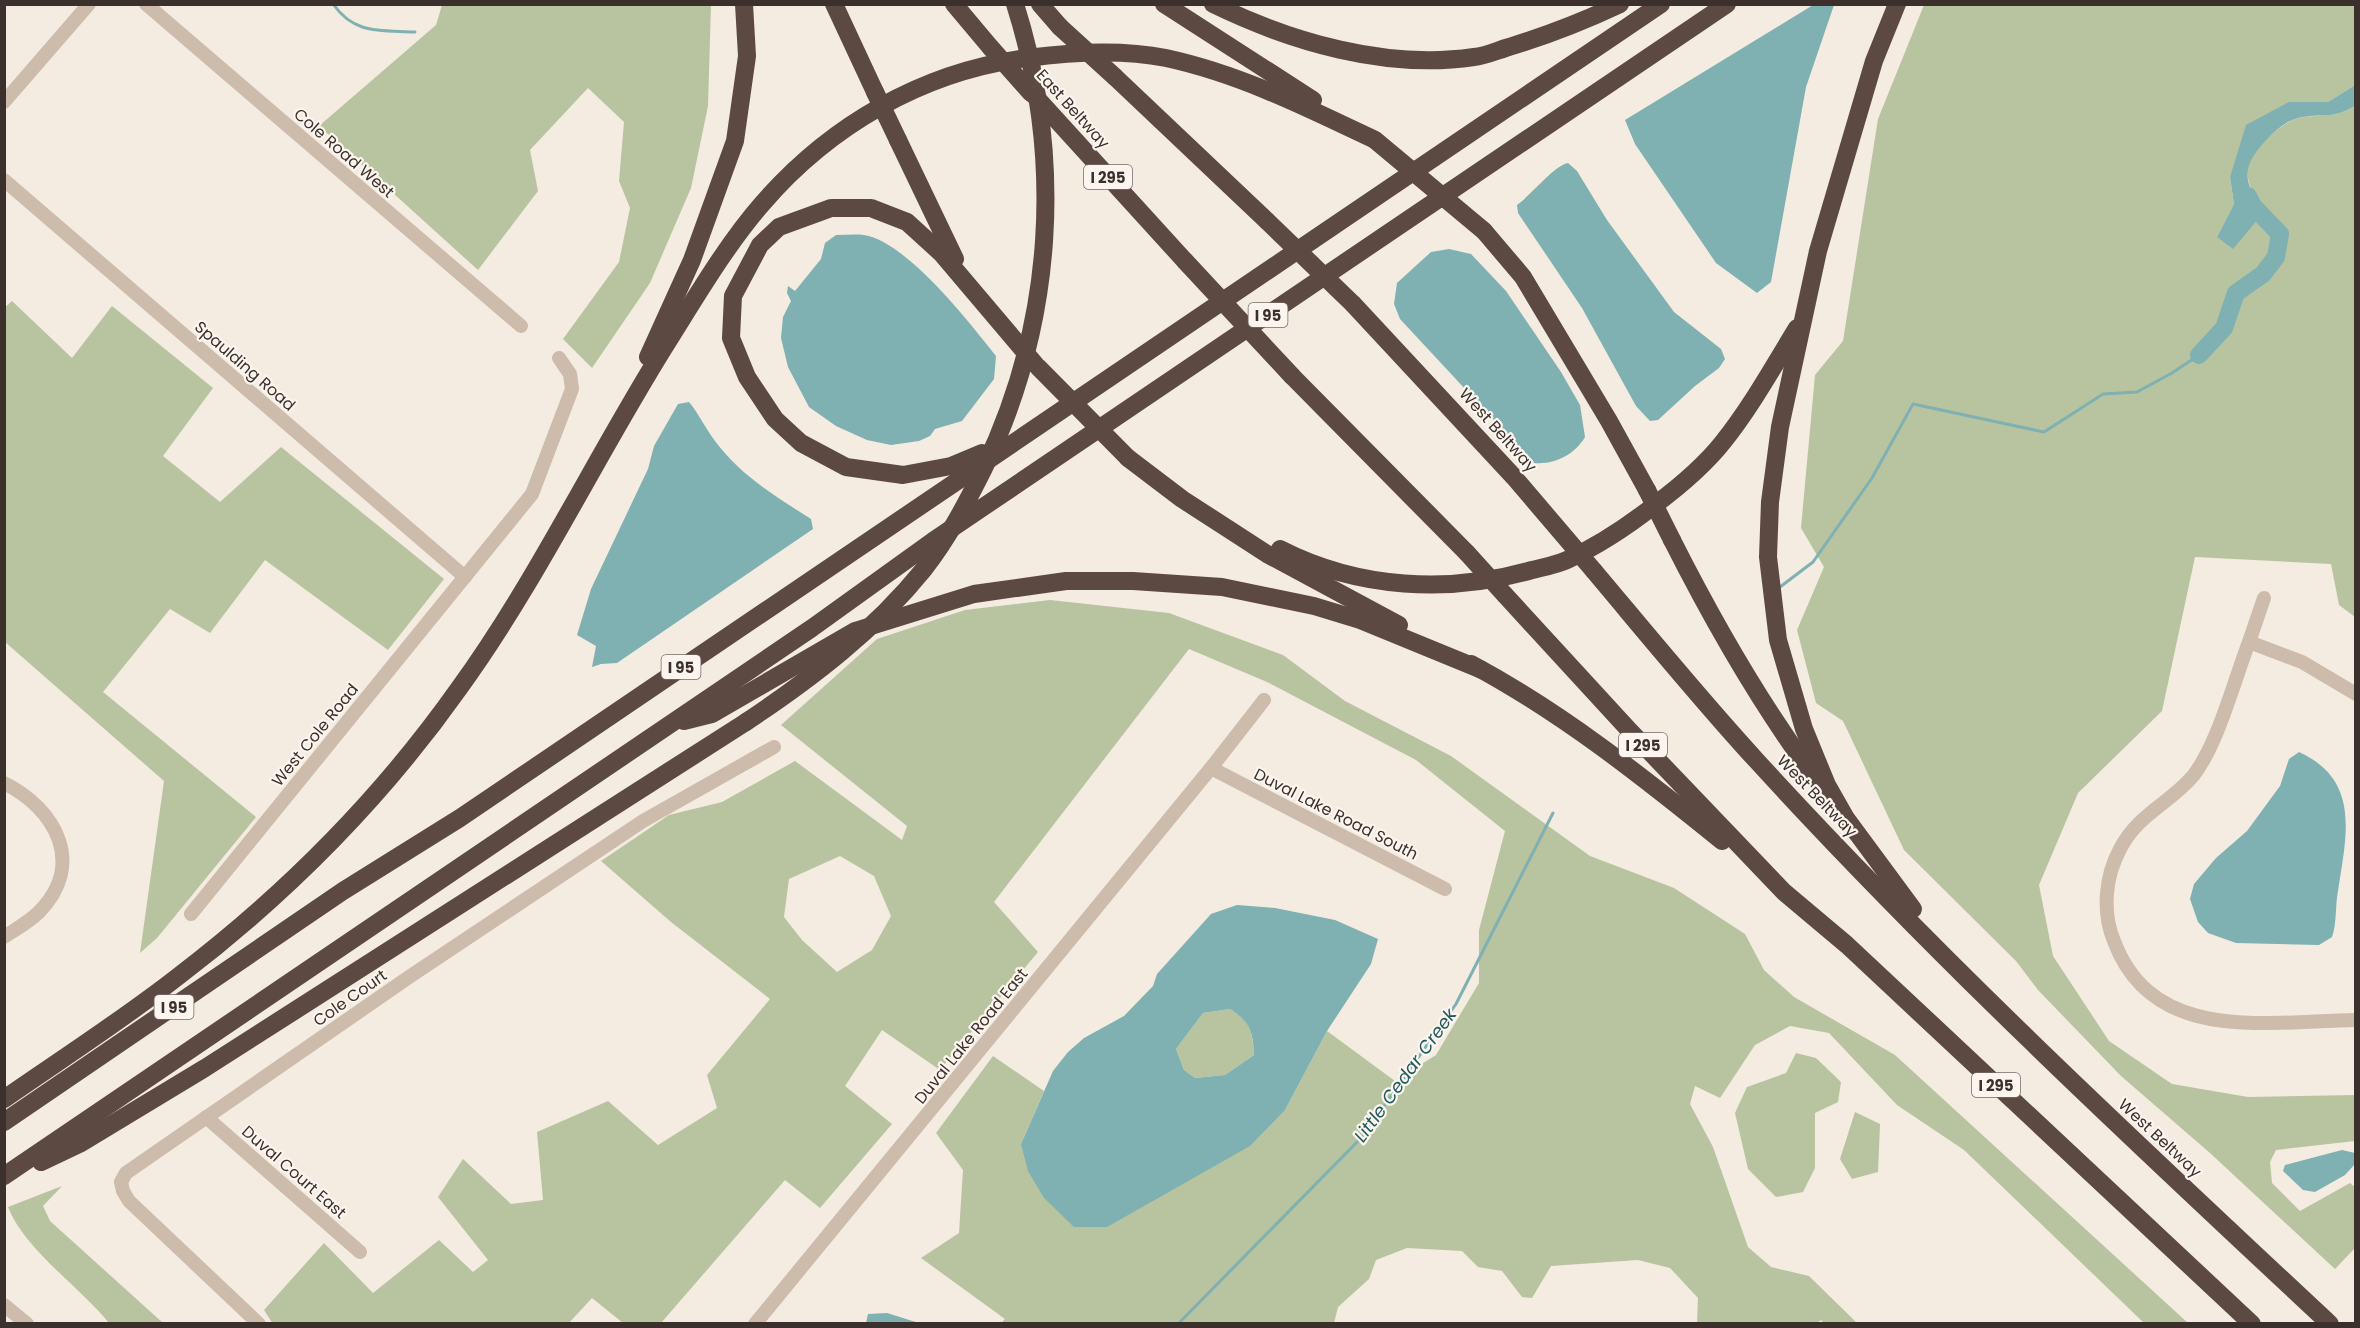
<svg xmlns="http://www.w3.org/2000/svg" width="2360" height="1328" viewBox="0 0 2360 1328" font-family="Poppins,sans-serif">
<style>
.green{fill:#b8c4a0;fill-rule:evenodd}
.water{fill:#7fb0b2;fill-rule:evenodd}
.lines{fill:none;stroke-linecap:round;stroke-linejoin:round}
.stream{stroke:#7fb0b2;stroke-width:3}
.river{stroke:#7fb0b2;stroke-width:18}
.minor{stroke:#cdbbac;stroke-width:14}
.highway{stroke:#5c4a42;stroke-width:18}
.highway-bridge{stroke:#5c4a42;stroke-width:18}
.labels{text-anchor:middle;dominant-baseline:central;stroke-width:4.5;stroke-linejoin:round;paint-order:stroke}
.shield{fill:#fbf5ee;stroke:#756b66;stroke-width:1.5}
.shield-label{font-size:15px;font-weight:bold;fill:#3b302b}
.street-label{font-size:16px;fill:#3b302b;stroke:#fbf5ee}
.water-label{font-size:18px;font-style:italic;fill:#1f5a5e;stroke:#fbf5ee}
</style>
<rect width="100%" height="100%" fill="#f4ebe1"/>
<g class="green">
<polygon points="442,5 711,5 708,106 691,188 650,283 592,368 563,339 619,262 630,208 619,181 624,122 588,88 530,150 538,191 478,270 319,126 436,25"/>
<path d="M 1924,5 L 2355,5 L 2355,85 L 2328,102 L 2289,102 L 2230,177 L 2234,204 L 2217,237 L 2255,199 C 2250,187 2244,172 2249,159 C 2254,147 2285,121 2298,118 C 2323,113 2331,120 2355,106 L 2355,617 L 2339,605 L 2331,564 L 2195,557 L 2162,711 L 2078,793 L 2039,885 L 2053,956 L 2109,1041 L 2172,1084 L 2248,1097 L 2355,1095 L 2355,1141 L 2276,1150 L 2270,1162 L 2272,1183 L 2300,1211 L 2350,1183 L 2355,1187 L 2355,1248 L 2335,1269 L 2210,1153 L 2121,1076 L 2038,990 L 2016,961 L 1904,850 L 1843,721 L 1816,703 L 1797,630 L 1824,567 L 1801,528 L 1815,375 L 1843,341 L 1878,119 Z"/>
<polygon points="12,301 72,358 112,306 213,388 163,456 220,502 281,447 444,579 388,650 265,560 210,633 170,609 103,692 256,817 157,938 140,953 164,781 5,642 4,308"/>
<path d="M 1050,600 L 1169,613 L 1283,655 L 1345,701 L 1451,756 L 1590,856 L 1674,888 L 1745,934 L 1764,970 L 1794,997 L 1895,1055 L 2188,1323 L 2144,1323 L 1964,1150 L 1897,1105 L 1829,1033 L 1790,1026 L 1755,1045 L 1720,1098 L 1695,1086 L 1690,1104 L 1713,1147 L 1748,1247 L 1771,1267 L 1809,1276 L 1857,1323 L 1824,1323 L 1821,1320 L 1816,1324 L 1697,1323 L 1698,1298 L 1670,1268 L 1638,1260 L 1551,1266 L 1532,1298 L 1522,1297 L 1502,1271 L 1478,1267 L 1462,1251 L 1407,1248 L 1376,1260 L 1369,1279 L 1338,1307 L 1334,1323 L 1001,1323 L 1005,1319 L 921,1258 L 959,1233 L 963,1170 L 936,1133 L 993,1056 L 1044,1091 L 1021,1144 L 1285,1110 L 1327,1031 L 1395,1081 L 1436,1055 L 1479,983 L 1479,930 L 1505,831 L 1416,760 L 1267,682 L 1189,649 L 994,902 L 1038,952 L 940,1070 L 882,1030 L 845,1086 L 892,1124 L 820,1208 L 785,1180 L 661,1323 L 623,1323 L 592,1298 L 568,1324 L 273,1324 L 264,1310 L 324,1243 L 373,1293 L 439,1240 L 473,1272 L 488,1260 L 438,1197 L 463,1159 L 511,1204 L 543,1200 L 537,1132 L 608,1101 L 658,1145 L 717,1108 L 707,1075 L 770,999 L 671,922 L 601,861 L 669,815 L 722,802 L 795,761 L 902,840 L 907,826 L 781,725 L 877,639 L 965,610 ZM 840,856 L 874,876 L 891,916 L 872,950 L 837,972 L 802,940 L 784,917 L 789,879 Z"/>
<path d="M 1230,1009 C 1251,1022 1252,1031 1254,1055 L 1225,1075 L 1195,1078 L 1184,1070 L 1176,1049 L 1203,1013 Z"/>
<polygon points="1796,1053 1816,1058 1841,1082 1838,1102 1815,1113 1815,1168 1803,1192 1776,1197 1748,1169 1735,1113 1747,1087 1786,1073"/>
<polygon points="1855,1112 1880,1124 1878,1172 1852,1179 1840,1159"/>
<path d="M 62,1186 L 43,1206 L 50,1221 L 163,1323 L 109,1323 C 80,1287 24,1249 8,1207 Z"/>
</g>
<g class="water">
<polygon points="1813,5 1834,5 1806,87 1771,282 1757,293 1716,263 1635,144 1625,120"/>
<path d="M 2355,85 L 2355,106 C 2329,121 2323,112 2298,118 C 2286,121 2275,131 2267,139 C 2241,167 2242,180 2264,212 L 2233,249 L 2217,237 L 2234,204 L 2230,177 L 2246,125 L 2289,102 L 2328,102 Z"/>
<path d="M 1568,163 L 1577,171 L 1607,220 L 1674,312 L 1721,349 L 1725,359 L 1719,368 L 1695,386 L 1658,420 L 1650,421 L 1636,406 L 1582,308 L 1518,213 L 1517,205 C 1531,195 1555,165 1568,163 Z"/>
<path d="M 836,235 C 845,235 855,234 864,235 C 907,242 969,322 996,356 L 994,379 L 962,421 L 935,429 L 930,436 L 919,441 L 891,445 L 867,440 L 836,426 L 809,407 L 788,367 L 781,338 L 783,317 L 791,301 L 787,293 L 788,286 L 795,291 L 821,259 L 825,243 Z"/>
<path d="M 1449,249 L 1471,254 L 1506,291 L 1561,372 L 1580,405 L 1585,437 C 1575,454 1555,465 1534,463 L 1400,319 L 1394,304 L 1397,283 L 1431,252 Z"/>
<path d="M 689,402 C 699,414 705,428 715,441 C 740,475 775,496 811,519 L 813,529 L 617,663 L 601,664 L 592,667 L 596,646 L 577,635 L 591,589 L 648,469 L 654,446 L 678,404 Z"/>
<path d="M 2299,752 C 2360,780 2347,833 2338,891 C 2335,907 2337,923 2332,937 L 2319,945 L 2236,943 L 2208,933 L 2198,922 L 2190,899 L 2194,884 L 2216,858 L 2247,831 L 2280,786 L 2289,759 Z"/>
<path d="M 1237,905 L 1275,908 L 1335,920 L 1378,939 L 1371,964 L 1327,1031 L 1285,1110 L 1250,1146 L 1107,1227 L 1074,1227 L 1044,1198 L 1028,1171 L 1021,1144 L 1053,1071 L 1068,1052 L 1084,1038 L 1124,1016 L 1153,986 L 1157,974 L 1211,914 ZM 1230,1009 C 1250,1022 1253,1031 1254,1055 L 1225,1075 L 1195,1078 L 1184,1070 L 1176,1049 L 1203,1013 Z"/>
<polygon points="2342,1150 2355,1153 2355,1164 2345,1175 2315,1192 2303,1190 2283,1171 2285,1165"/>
<polygon points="887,1313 919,1323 866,1323 868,1314"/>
</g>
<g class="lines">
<g class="stream">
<path d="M 333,4 C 355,35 380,30 415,32"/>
<polyline points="1780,587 1813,562 1872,478 1913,404 2044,432 2103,394 2137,392 2172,373 2199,355"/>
<polyline points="1178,1324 1362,1137 1456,1004 1553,813"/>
</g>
<polyline class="river" points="2199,355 2224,328 2236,293 2263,274 2276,257 2280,234 2253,206 2248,196"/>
<g class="minor">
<polyline points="146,4 521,326"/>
<polyline points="4,102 89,4"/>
<polyline points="4,180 465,577"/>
<polyline points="2249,642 2264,598"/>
<path d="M 2356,694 L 2302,662 L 2249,642 C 2234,681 2218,744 2193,776 C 2169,804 2138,814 2120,849 C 2105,877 2102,912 2114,941 C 2153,1045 2267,1021 2356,1020"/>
<polyline points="1211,768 1445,889"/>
<path d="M 4,783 C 56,809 86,864 39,912 C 29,922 16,929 4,937"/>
<polyline points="191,914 532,494 572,389 570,374 559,358"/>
<polyline points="206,1117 360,1252"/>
<polyline points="4,1305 27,1324"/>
<polyline points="259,1324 129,1201 123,1191 121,1182 126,1173 409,977 643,821 774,747"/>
<polyline points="755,1324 1211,768 1264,700"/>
</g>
<g class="highway">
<polyline points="834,4 875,92"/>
<polyline points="954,4 991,48"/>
<polyline points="1040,4 1060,27"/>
<polyline points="1164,4 1313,100"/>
<path d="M 1213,4 C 1291,42 1386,70 1474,57 C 1486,56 1498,50 1509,47 C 1548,35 1584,21 1620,4"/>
<polyline points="1115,77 1267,221"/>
<polyline points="1033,94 1185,261"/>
<polyline points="898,140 955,259"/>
<polyline points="1484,231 1523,277 1609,421 1647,490"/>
<polyline points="1353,304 1513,476"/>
<polyline points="648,357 692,260 735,141 747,56 744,4"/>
<polyline points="1292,376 1467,553"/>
<polyline points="982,453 951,466 903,475 846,467 801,443 775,419 747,377 731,338 733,296 760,245 779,227 831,208 871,208 907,222 941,253 1035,364"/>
<polyline points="1128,458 1182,499 1267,554 1399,625"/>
<path d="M 1672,540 C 1715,625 1762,708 1820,784"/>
<path d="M 1280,549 C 1358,589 1449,594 1532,570 C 1544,567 1556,565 1567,560 C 1600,545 1628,526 1656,504 C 1680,486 1704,466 1723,442 C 1751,407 1773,367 1797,328"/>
<path d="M 1594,571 C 1647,634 1700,699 1756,760 C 1937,958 2134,1141 2330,1324"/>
<polyline points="1505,595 1629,730 1784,892 1847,945 2252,1324"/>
<path d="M 1471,664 C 1561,712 1643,777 1722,841"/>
<polyline points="684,721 712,714 855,631 974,594 1066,581 1133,581 1222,587 1314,606 1360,620 1482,670"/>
<polyline points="1837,806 1913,909"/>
<polyline points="1844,815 1827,785 1804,729 1778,640 1768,557 1770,502 1780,427 1818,251 1874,61 1897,4"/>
<path d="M 4,1099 C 63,1058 124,1019 180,975 C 286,894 383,796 460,687 C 538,579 596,456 667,343 C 696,297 727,244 762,204 C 830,125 924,71 1027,58 C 1072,52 1121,49 1166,58 C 1240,74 1308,108 1375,140"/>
<polyline points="4,1122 343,891 460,818 1661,4"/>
<polyline points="41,1162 81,1143 205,1068 746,722"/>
<polyline points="4,1176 812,628 933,541 1727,4"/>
</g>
<g class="highway-bridge">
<polyline points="1060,27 1115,77"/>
<polyline points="991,48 1031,93"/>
<polyline points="875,92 898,140"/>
<polyline points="1375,140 1484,231"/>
<polyline points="1267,221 1353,304"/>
<polyline points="1185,261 1292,376"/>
<polyline points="1038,367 1128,458"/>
<polyline points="1513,476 1594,571"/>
<polyline points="1647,490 1672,540"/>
<polyline points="1467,553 1505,595"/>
<path d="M 746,722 C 812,678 874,631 924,569 C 949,537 966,504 984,468 C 1054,322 1064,159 1015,4"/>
</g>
</g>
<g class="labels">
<g class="shield">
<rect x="1084" y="165" width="48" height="24" rx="4.5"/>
<rect x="1248.5" y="303" width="39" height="24" rx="4.5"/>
<rect x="661.5" y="655" width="39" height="24" rx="4.5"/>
<rect x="1619" y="733" width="48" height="24" rx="4.5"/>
<rect x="154.5" y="995" width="39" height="24" rx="4.5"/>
<rect x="1972" y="1073" width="48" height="24" rx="4.5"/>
</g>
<g class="shield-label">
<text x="1108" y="177">I 295</text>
<text x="1268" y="315">I 95</text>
<text x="681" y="667">I 95</text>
<text x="1643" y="745">I 295</text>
<text x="174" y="1007">I 95</text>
<text x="1996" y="1085">I 295</text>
</g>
<g class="street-label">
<text transform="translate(1073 109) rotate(48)">East Beltway</text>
<text transform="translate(344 153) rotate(41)">Cole Road West</text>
<text transform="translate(245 366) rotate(41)">Spaulding Road</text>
<text transform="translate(1498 430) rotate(48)">West Beltway</text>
<text transform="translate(315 735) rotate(-51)">West Cole Road</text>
<text transform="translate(1817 796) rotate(46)">West Beltway</text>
<text transform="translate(1336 814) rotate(27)">Duval Lake Road South</text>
<text transform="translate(350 998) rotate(-35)">Cole Court</text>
<text transform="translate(971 1036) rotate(-51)">Duval Lake Road East</text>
<text transform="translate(2160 1138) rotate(43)">West Beltway</text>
<text transform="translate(294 1172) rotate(41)">Duval Court East</text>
</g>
<g class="water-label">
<text transform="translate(1405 1075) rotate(-54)">Little Cedar Creek</text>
</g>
</g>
<rect width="2360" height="1328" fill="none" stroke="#3b302b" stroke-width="12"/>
</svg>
